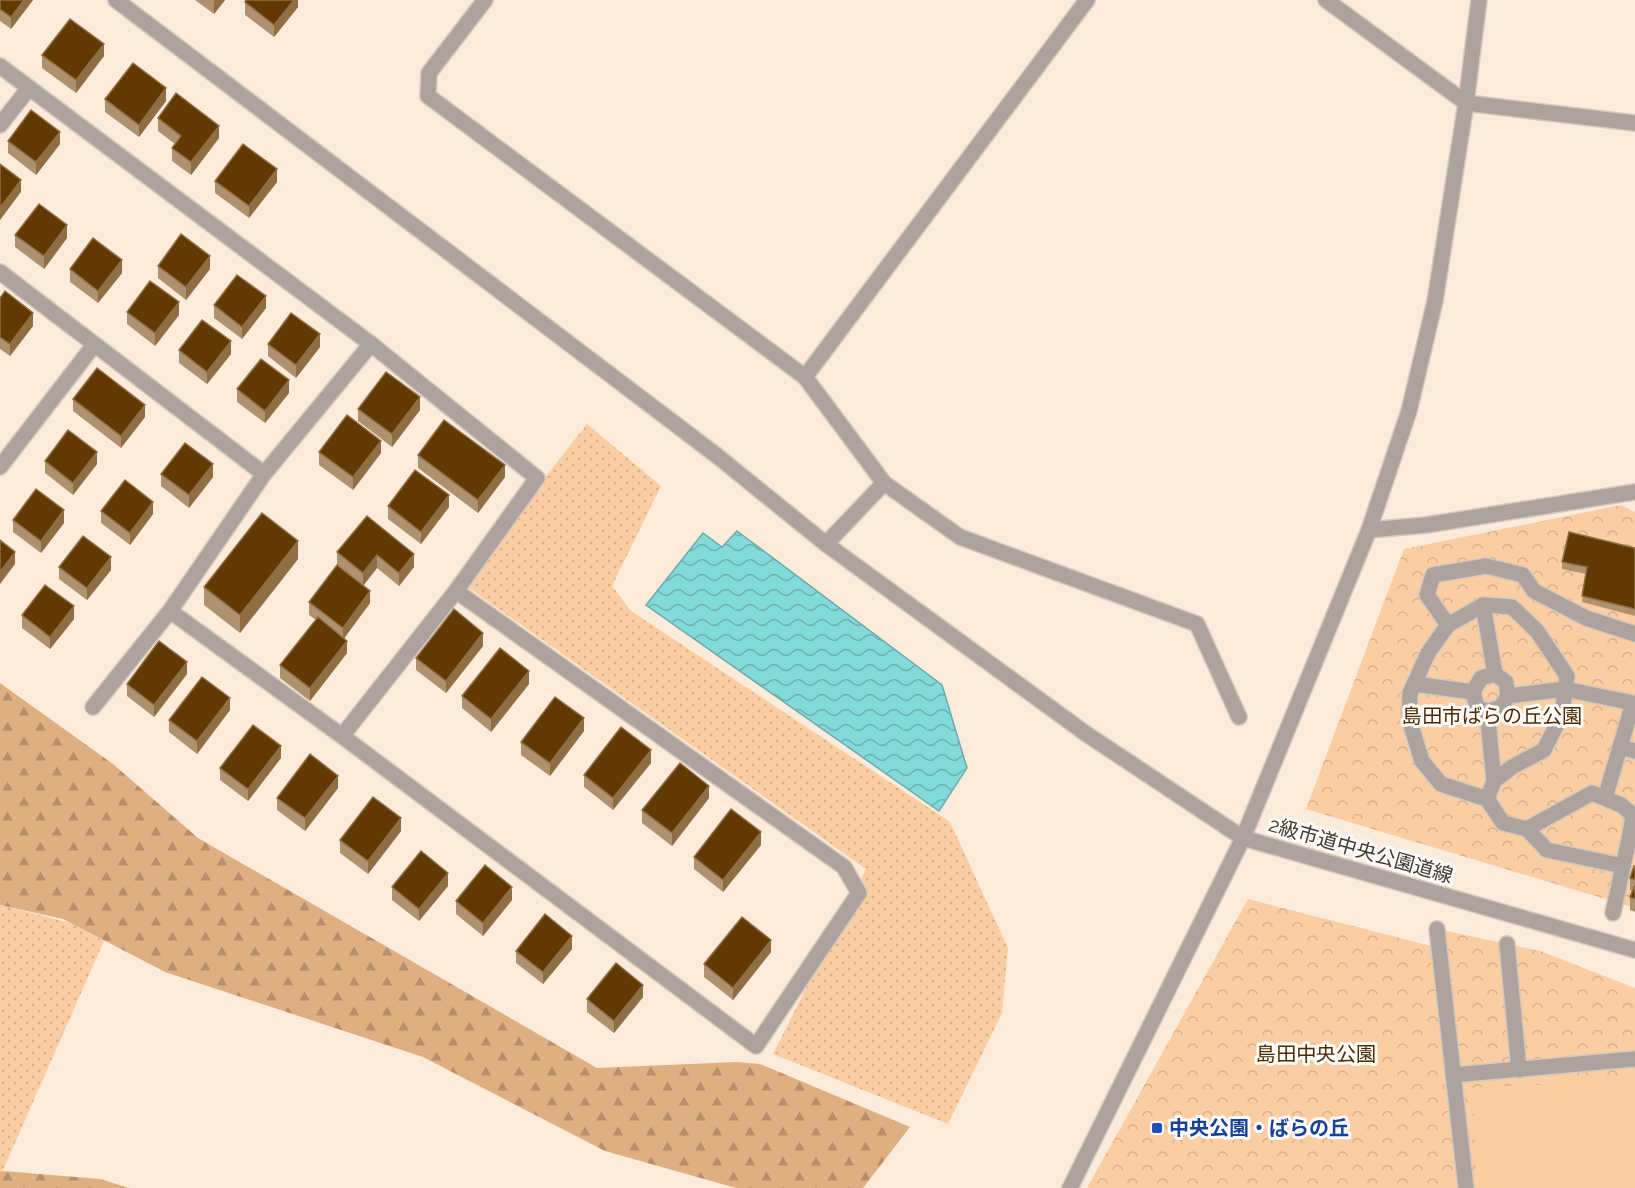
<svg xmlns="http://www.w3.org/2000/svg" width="1635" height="1188" viewBox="0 0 1635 1188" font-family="Raleway,'Noto Sans JP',sans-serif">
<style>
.grass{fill:url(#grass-dots)}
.forest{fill:url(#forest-firs)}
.park{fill:url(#park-crowns)}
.pitch{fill:#facda2}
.water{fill:url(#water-waves);stroke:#6faaa9;stroke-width:1.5}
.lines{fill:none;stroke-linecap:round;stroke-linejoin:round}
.minor-casing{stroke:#d6c8ba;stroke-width:18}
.minor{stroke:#aca39e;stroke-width:15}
.wall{fill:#ae926f}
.shaded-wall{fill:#906e44}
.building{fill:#623903;stroke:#906e44;stroke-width:1.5}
.transit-dot{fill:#1a4fb4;stroke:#fefaf7;stroke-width:2}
.labels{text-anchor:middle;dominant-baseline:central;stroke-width:6;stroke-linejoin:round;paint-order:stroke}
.park-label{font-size:20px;fill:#4b2b04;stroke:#fefaf7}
.street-label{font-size:20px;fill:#403a34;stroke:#fefaf7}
.transit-label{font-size:20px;font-weight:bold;fill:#164399;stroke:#fefaf7;text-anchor:start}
</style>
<defs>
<pattern id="grass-dots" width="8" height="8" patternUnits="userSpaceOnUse" patternTransform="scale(1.5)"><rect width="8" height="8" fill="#facda2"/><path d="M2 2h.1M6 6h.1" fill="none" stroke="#d7b18c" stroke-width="1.8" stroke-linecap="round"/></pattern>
<pattern id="forest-firs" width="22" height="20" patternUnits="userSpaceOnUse" patternTransform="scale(1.5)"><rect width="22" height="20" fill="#e0af81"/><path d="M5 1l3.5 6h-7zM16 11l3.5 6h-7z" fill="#b78f6a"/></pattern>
<pattern id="park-crowns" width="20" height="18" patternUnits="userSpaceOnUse" patternTransform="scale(1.5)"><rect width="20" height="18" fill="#facda2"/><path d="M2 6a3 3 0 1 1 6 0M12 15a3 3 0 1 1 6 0" fill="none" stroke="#d7b18c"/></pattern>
<pattern id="water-waves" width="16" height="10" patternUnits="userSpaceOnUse" patternTransform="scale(1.5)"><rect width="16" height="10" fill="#83dadb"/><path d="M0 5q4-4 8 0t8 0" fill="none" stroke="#6db2b2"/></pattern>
</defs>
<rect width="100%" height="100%" fill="#fbebdb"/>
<g class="grass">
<polygon points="587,424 661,486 612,586 631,611 950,822 1008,948 1002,1013 948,1124 773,1054 866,869 462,583"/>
<polygon points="0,905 71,923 104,941 0,1177"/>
</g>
<g class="forest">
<polygon points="0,683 113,764 198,838 597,1068 737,1062 760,1064 910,1127 863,1188 736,1188 605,1151 423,1057 165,972 63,919 0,905"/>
<polygon points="3,1171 100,1179 129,1188 0,1188 0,1172"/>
</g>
<g class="park">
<polygon points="1621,505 1635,512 1635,908 1306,809 1404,549"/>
<polygon points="1248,899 1439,948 1437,929 1540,951 1635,988 1635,1188 1087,1188"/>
</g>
<polygon class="pitch" points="1635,1080 1635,1188 1477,1188 1472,1088"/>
<polygon class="water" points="737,531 942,685 967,768 939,811 646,605 703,533 722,547"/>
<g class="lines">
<defs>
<g id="minor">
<polyline points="116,0 716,455 826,544 1085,733 1243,838 1369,530 1409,411 1435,301 1466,103 1479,0"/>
<polyline points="485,0 429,73 428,96 805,377 884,483 960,537 1197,624 1239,717"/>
<polyline points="1326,0 1466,103 1635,123"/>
<polyline points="0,66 371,344 537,478 456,591 342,736"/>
<polyline points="0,125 29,88"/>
<polyline points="0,272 264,474"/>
<polyline points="805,377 1087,0"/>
<polyline points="0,467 94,345"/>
<polyline points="1369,530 1426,525 1635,492"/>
<polyline points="826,544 884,483"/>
<polyline points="1483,605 1495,674"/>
<polyline points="170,611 342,736 756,1046 859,893 844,867 456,591"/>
<polyline points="1448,625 1427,595 1433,575 1486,566 1523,575 1534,591 1586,618 1635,634"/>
<polyline points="1414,684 1473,692 1481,678 1495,674 1506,682 1508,696 1500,708 1487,711 1477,708 1473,692"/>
<polyline points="1508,696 1565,689 1633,703 1605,798"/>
<polyline points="93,707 170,611 264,474 371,344"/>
<polyline points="1487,711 1494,781"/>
<polyline points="1620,747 1635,751"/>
<polyline points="1487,799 1494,781 1512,767 1544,750 1562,714 1567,676 1537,631 1512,607 1483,605 1448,625 1428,653 1410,693 1409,719 1422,761 1441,784 1487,799 1503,823 1527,829 1547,850 1623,866 1613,913"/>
<polyline points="1527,829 1592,793 1621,805 1633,815 1630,835"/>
<polyline points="1623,866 1630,835 1635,836"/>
<polyline points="1437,929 1466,1188"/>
<polyline points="1507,944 1519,1070"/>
<polyline points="1453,1075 1635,1059"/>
<polyline points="1070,1188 1243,838 1635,950"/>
</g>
</defs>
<use href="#minor" class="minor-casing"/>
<use href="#minor" class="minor"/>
</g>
<g class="wall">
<polygon points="0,0 33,0 11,29 0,21"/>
<polygon points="195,0 225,0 214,14"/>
<polygon points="298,0 298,7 274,37 245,15 245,2"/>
<polygon points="42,55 104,56 76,93 42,68"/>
<polygon points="105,99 166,101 139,137 105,112"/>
<polygon points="158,118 219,138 191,175 172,161 172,148 175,144 158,131"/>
<polygon points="8,141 60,144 36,175 8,153"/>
<polygon points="215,181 277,182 249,218 215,193"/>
<polygon points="15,235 67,238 44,269 15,247"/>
<polygon points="158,266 210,269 186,300 158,278"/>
<polygon points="70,269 122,273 98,303 70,282"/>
<polygon points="0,298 33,326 10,356 0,349"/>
<polygon points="214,305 266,308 242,339 214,318"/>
<polygon points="127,312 179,315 155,346 127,324"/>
<polygon points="268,344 320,347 296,378 268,356"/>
<polygon points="179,350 231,354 207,384 179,363"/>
<polygon points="237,389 289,393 265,423 237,402"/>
<polygon points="73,399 145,417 121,448 73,411"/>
<polygon points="358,409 420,410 392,447 358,421"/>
<polygon points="319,452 381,453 353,490 319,465"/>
<polygon points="418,455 505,477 478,513 418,468"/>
<polygon points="45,461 97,464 73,495 45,473"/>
<polygon points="161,474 213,477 189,508 161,486"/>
<polygon points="388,506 449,507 421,544 388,519"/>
<polygon points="101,511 153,514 130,545 101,523"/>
<polygon points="367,516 414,567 399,586 377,568 363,585 370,603 344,638 347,653 310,701 280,678 280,665 316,620 309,615 309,602 360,583 337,565 337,552"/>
<polygon points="13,520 64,523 41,553 13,532"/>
<polygon points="1635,548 1635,616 1582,602 1586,574 1562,569 1562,562"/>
<polygon points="298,559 240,633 204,605 204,587"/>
<polygon points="59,567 111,570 87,600 59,579"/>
<polygon points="22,615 74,619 50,649 22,628"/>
<polygon points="483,646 446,693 416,670 416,658"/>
<polygon points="187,674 154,717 127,696 127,684"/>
<polygon points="529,684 491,732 462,708 462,696"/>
<polygon points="230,710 197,754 169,732 169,720"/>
<polygon points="584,731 550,776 521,755 521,742"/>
<polygon points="281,758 248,801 220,780 220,768"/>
<polygon points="651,763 613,810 584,787 584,775"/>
<polygon points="338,788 305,831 277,810 277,798"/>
<polygon points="709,798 672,846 642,823 642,810"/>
<polygon points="401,831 368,874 340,853 340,840"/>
<polygon points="761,845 723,892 694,869 694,857"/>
<polygon points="1635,866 1635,912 1630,910 1630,897 1632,891 1630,890 1630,878"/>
<polygon points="448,886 419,921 392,900 392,887"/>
<polygon points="512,900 483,936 456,914 456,901"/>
<polygon points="572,949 543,984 516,963 516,951"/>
<polygon points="771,952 733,1000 704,977 704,964"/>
<polygon points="643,997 614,1033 587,1012 587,999"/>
</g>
<g class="shaded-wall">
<polygon points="24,0 33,0 11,29 11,17"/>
<polygon points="215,0 225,0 214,14 214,2"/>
<polygon points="294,0 298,0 298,7 274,37 274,25"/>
<polygon points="104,44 104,56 76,93 76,80"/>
<polygon points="166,88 166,101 139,137 139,125"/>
<polygon points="219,126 219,138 191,175 191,162"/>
<polygon points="60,132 60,144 36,175 36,162"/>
<polygon points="277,169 277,182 249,218 249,206"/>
<polygon points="21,180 21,192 0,220 0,208"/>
<polygon points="67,225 67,238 44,269 44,256"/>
<polygon points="210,256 210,269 186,300 186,287"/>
<polygon points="122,260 122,273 98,303 98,291"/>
<polygon points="266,296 266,308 242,339 242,327"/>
<polygon points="179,302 179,315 155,346 155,333"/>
<polygon points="33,313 33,326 10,356 10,344"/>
<polygon points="320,334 320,347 296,378 296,365"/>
<polygon points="231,341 231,354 207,384 207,372"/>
<polygon points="289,380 289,393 265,423 265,411"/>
<polygon points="420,397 420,410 392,447 392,434"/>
<polygon points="145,405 145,417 121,448 121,436"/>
<polygon points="381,441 381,453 353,490 353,477"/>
<polygon points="97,452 97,464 73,495 73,483"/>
<polygon points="213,464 213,477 189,508 189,495"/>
<polygon points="505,465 505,477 478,513 478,500"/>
<polygon points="449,495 449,507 421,544 421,532"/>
<polygon points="153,502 153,514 130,545 130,533"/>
<polygon points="64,510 64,523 41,553 41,541"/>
<polygon points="298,541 298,559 240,633 240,615"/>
<polygon points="15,552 15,564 0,584 0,572"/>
<polygon points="414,554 414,567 399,586 399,573"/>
<polygon points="377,555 377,568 363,586 363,573"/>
<polygon points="111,557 111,570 87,600 87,588"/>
<polygon points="370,591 370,603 343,640 343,628"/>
<polygon points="74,606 74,619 50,649 50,637"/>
<polygon points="483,633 483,646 446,693 446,681"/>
<polygon points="347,641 347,653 310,701 310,688"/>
<polygon points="187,662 187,674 154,717 154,705"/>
<polygon points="529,671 529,684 491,732 491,719"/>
<polygon points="230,698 230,710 197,754 197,741"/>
<polygon points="584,718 584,731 550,776 550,763"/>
<polygon points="281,746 281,758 248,801 248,789"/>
<polygon points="651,750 651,763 613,810 613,798"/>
<polygon points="338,776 338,788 305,831 305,818"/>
<polygon points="709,786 709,798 672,846 672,833"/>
<polygon points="401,818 401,831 368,874 368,861"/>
<polygon points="761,832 761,845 723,892 723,880"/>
<polygon points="448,873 448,886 419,921 419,909"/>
<polygon points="512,887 512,900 483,936 483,923"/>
<polygon points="572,936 572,949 543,984 543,972"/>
<polygon points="771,940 771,952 733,1000 733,988"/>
<polygon points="643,985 643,997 614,1033 614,1021"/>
</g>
<g class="building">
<polygon points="0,0 24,0 11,17 0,9"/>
<polygon points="246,0 294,0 274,25 245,2"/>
<polygon points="70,19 104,44 76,80 42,55"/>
<polygon points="133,63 166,88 139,125 105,99"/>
<polygon points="176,93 219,126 191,162 172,148 181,136 158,118"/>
<polygon points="31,110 60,132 36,162 8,141"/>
<polygon points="243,144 277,169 249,206 215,181"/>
<polygon points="0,164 21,180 0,208"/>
<polygon points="39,204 67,225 44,256 15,235"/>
<polygon points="181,234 210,256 186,287 158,266"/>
<polygon points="93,238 122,260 98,291 70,269"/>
<polygon points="237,275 266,296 242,327 214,305"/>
<polygon points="150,281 179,302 155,333 127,312"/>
<polygon points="5,291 33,313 10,344 0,337 0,298"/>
<polygon points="291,313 320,334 296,365 268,344"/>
<polygon points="202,320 231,341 207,372 179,350"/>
<polygon points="261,359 289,380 265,411 237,389"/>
<polygon points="97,368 145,405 121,436 73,399"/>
<polygon points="386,372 420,397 392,434 358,409"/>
<polygon points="347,415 381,441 353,477 319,452"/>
<polygon points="444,420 505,465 478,500 418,455"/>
<polygon points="68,430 97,452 73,483 45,461"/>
<polygon points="185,443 213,464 189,495 161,474"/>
<polygon points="415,470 449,495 421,532 388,506"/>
<polygon points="125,480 153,502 130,533 101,511"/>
<polygon points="36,489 64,510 41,541 13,520"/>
<polygon points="262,513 298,541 240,615 204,587"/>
<polygon points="367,516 414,554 399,573 377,555 363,573 337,552"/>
<polygon points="1569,532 1635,548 1635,609 1582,596 1587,567 1562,562"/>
<polygon points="83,536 111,557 87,588 59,567"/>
<polygon points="0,540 15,552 0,572"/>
<polygon points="337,565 370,591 343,628 309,602"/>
<polygon points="45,585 74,606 50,637 22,615"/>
<polygon points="454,609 483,633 446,681 416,658"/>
<polygon points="318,617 347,641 310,688 280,665"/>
<polygon points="159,641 187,662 154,705 127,684"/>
<polygon points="500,648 529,671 491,719 462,696"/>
<polygon points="202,677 230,698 197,741 169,720"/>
<polygon points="555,697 584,718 550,763 521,742"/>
<polygon points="253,725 281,746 248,789 220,768"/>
<polygon points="621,727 651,750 613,798 584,775"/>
<polygon points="310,754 338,776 305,818 277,798"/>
<polygon points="680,763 709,786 672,833 642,810"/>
<polygon points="373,797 401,818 368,861 340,840"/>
<polygon points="731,809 761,832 723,880 694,857"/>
<polygon points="421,851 448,873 419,909 392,887"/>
<polygon points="485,865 512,887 483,923 456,901"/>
<polygon points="1634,866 1635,866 1635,880 1630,878"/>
<polygon points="1635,885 1635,899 1630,897"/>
<polygon points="545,914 572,936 543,972 516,951"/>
<polygon points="742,917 771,940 733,988 704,964"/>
<polygon points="616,963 643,985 614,1021 587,999"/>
</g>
<rect class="transit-dot" x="1151" y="1122" width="12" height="12" rx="3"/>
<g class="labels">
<g class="park-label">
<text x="1492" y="716">島田市ばらの丘公園</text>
<text x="1316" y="1054">島田中央公園</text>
</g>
<g class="street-label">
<text transform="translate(1361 850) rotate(16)">2級市道中央公園道線</text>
</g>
<g class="transit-label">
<text x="1169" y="1128">中央公園・ばらの丘</text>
</g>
</g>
</svg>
